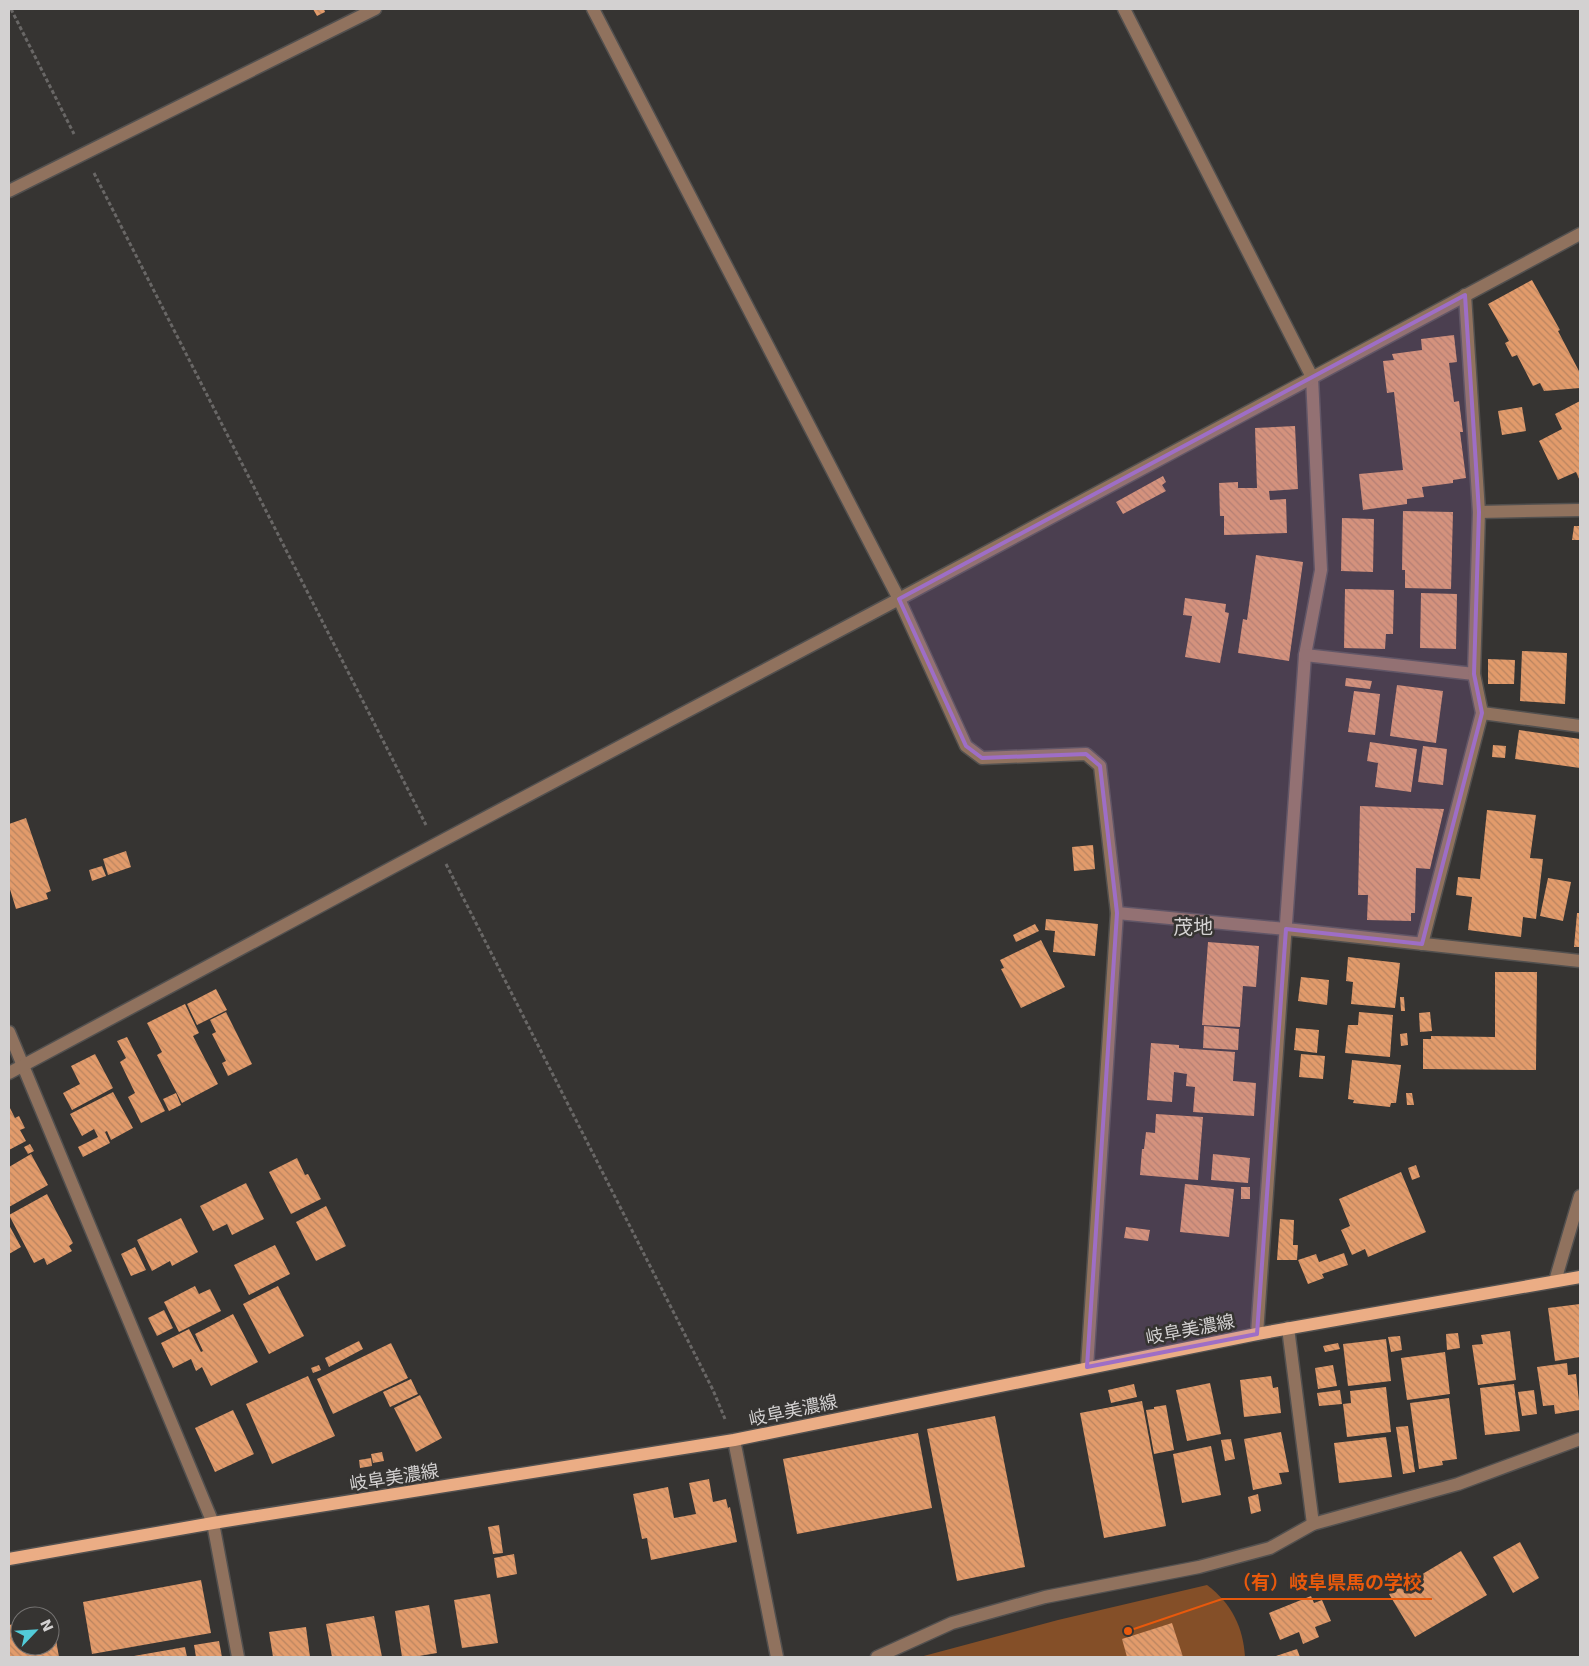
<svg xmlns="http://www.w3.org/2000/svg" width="1589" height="1666" viewBox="0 0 1589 1666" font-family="'DejaVu Sans','Noto Sans JP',sans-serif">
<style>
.grass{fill:#844f28}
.building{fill:url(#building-back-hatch)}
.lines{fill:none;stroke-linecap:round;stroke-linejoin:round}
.minor-casing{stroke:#52504f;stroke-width:15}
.major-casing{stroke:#52504f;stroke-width:15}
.path{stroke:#696766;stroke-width:3;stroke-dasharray:4 2.5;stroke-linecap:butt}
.minor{stroke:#90725e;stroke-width:12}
.major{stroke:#ebad85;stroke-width:12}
.marked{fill:#9e6ec6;fill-opacity:0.2;stroke:#9e6ec6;stroke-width:4;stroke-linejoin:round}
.labels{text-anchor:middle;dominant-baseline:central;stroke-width:5;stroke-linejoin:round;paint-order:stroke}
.street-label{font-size:18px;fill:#d3d1d1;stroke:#363432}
.quarter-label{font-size:20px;fill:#d3d1d1;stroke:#363432}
.leader{fill:none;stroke:#e8590c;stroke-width:2}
.callout-dot{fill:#e8590c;stroke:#363432;stroke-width:2}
.callout-label{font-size:19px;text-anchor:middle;font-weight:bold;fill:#e8590c;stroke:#363432;stroke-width:5;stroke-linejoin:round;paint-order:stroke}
</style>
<defs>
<pattern id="building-back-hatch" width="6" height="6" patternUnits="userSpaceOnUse" patternTransform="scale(1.25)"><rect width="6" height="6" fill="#e29b6b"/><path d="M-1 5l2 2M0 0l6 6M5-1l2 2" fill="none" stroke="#b98460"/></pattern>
</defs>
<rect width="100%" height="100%" fill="#363432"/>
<path class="grass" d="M 1207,1585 C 1232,1604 1243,1627 1245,1657 L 920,1657 L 1058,1620 Z"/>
<g class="building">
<polygon points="313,9 324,9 325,12 317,16"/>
<polygon points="1532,280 1560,330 1558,331 1580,373 1580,388 1544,391 1540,383 1533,386 1517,355 1512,357 1505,343 1509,341 1488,304"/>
<polygon points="1454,335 1457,362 1449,363 1454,402 1459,401 1463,432 1460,432 1466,478 1453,480 1453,483 1422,487 1424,497 1407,499 1407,504 1363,510 1359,474 1403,470 1394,392 1387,393 1383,361 1394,360 1392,354 1422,350 1421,339"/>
<polygon points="1580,401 1580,481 1576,472 1558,480 1539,441 1562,429 1555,414"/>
<polygon points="1522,407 1526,431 1502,435 1498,411"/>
<polygon points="1295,426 1298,489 1269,491 1270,500 1286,499 1287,533 1224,535 1224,516 1220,516 1219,483 1238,482 1238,488 1257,488 1255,428"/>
<polygon points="1163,476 1166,482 1162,485 1166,491 1123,514 1116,502"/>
<polygon points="1403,511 1453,512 1451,589 1405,588 1405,570 1402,570"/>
<polygon points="1342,518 1374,519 1373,572 1341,571"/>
<polygon points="1574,526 1580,526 1580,540 1572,540"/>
<polygon points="1256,555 1303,562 1289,661 1238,653 1243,619 1247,620"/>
<polygon points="1345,589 1394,590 1393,634 1386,634 1385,649 1344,648"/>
<polygon points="1421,593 1457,594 1456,649 1420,648"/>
<polygon points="1185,598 1226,604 1225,612 1229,613 1220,663 1185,657 1192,616 1183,615"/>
<polygon points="1522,651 1567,653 1565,704 1520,701"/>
<polygon points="1488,659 1515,660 1514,684 1488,684"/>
<polygon points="1346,678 1372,681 1370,689 1345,686"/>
<polygon points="1397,685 1443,691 1436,743 1390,736"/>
<polygon points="1354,691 1380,694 1375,735 1348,732"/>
<polygon points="1519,730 1580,739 1580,768 1515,759"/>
<polygon points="1370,742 1417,749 1411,792 1375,787 1378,763 1367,761"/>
<polygon points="1493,745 1506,746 1505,758 1492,757"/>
<polygon points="1423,746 1447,749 1443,785 1418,782"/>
<polygon points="1360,806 1444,809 1430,869 1416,868 1415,913 1411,913 1411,921 1367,920 1368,895 1358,895"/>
<polygon points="1487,810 1536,815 1530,858 1543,859 1536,919 1523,917 1521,937 1468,930 1472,897 1456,895 1458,877 1480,879"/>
<polygon points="26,818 51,891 46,893 48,899 16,909 9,886 9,824"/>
<polygon points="1093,845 1095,869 1074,871 1072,847"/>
<polygon points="126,851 131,867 108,875 103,859"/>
<polygon points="102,866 106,876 92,881 89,870"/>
<polygon points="1548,878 1571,882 1563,921 1540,916"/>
<polygon points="1577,913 1580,913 1580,947 1574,947"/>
<polygon points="1046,919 1098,924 1095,956 1053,952 1055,931 1045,930"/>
<polygon points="1035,924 1039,931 1016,942 1013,935"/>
<polygon points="1041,940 1065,987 1021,1008 1001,969 1004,968 1000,960"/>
<polygon points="1208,942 1259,946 1256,987 1243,986 1240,1027 1202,1025"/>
<polygon points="1348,957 1400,963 1395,1008 1351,1004 1353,982 1346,981"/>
<polygon points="1495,972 1537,972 1536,1070 1423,1069 1423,1039 1431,1039 1431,1036 1495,1037"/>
<polygon points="1301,977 1329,980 1327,1005 1298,1001"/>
<polygon points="216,989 227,1010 197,1025 187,1004"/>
<polygon points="1400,997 1404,997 1405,1011 1401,1011"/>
<polygon points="185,1004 199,1033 193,1036 218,1084 182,1103 157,1055 162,1052 147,1023"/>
<polygon points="226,1012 252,1064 228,1076 222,1063 226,1061 212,1034 216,1032 210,1020"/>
<polygon points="1359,1012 1393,1015 1390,1057 1345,1053 1348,1025 1358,1025"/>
<polygon points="1430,1012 1432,1031 1420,1032 1419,1013"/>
<polygon points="1204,1026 1239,1029 1238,1050 1203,1048"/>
<polygon points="1296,1028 1319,1030 1317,1053 1294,1050"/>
<polygon points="1407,1033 1408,1045 1401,1046 1400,1034"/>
<polygon points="127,1037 165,1111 141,1123 128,1097 135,1093 120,1062 126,1058 117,1041"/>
<polygon points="1151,1043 1179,1045 1179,1048 1235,1052 1233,1081 1256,1083 1254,1116 1193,1112 1195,1087 1186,1086 1187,1074 1174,1072 1172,1102 1147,1100"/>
<polygon points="95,1054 113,1088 72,1110 63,1093 80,1084 71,1066"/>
<polygon points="1301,1054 1325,1056 1323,1079 1299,1077"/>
<polygon points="1352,1060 1401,1065 1396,1103 1391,1103 1390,1107 1353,1103 1354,1100 1348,1099"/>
<polygon points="113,1092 133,1128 111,1140 107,1131 105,1132 110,1143 83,1157 78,1147 98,1137 94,1129 82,1136 70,1114"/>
<polygon points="176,1093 181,1105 169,1111 163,1099"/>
<polygon points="1406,1093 1412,1093 1414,1105 1407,1105"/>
<polygon points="9,1106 15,1118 19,1116 25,1128 20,1130 26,1141 9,1150"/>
<polygon points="1156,1114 1203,1117 1198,1180 1140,1175 1142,1149 1144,1149 1146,1132 1155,1133"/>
<polygon points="30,1144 34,1151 28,1154 24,1147"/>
<polygon points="31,1154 48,1185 9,1207 9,1167"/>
<polygon points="1213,1154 1250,1158 1248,1183 1211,1180"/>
<polygon points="297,1158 305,1175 308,1174 321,1199 291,1214 269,1172"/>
<polygon points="1416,1165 1420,1177 1412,1180 1408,1168"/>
<polygon points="1401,1172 1426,1232 1368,1257 1365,1249 1352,1255 1341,1230 1350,1226 1339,1199"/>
<polygon points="246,1183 264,1219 232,1235 227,1224 213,1231 200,1206"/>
<polygon points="1185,1184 1234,1189 1229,1237 1180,1232"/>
<rect x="1241" y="1187" width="9" height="12"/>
<polygon points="47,1194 73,1243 69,1246 72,1251 47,1265 44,1258 34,1263 9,1215"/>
<polygon points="326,1206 346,1246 316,1261 296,1222"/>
<polygon points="181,1218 198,1252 172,1266 170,1261 152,1271 137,1240"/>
<polygon points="1280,1219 1294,1220 1293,1245 1298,1245 1297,1260 1277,1260"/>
<polygon points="9,1225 21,1247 9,1254"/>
<polygon points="1126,1227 1150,1230 1148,1241 1124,1238"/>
<polygon points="275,1245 290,1274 249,1295 234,1265"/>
<polygon points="135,1247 146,1270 131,1276 121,1254"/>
<polygon points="1344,1253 1348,1265 1322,1274 1324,1278 1308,1284 1298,1260 1316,1254 1319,1262"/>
<polygon points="195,1286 199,1294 210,1289 221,1311 179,1332 164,1302"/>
<polygon points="278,1286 304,1336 269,1354 243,1304"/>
<polygon points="1580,1304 1580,1357 1555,1361 1548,1308"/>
<polygon points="164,1310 173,1328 157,1336 148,1318"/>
<polygon points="233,1314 258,1362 211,1386 202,1367 196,1371 191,1359 173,1368 161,1343 189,1329 201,1352 203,1351 195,1334"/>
<polygon points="1510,1331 1516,1380 1478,1385 1472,1345 1483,1344 1481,1335"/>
<polygon points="1458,1333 1460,1348 1447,1350 1446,1334"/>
<polygon points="1400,1336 1402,1350 1391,1352 1388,1337"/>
<polygon points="1386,1339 1391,1381 1348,1386 1343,1344"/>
<polygon points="359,1341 363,1349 329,1367 325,1358"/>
<polygon points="391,1343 408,1378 333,1414 317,1379"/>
<polygon points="1338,1343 1340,1349 1325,1352 1323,1346"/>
<polygon points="1445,1352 1450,1394 1407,1400 1401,1358"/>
<polygon points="1567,1363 1568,1375 1576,1374 1580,1410 1555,1414 1554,1405 1543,1406 1537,1367"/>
<polygon points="319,1365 321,1370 313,1373 311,1368"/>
<polygon points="1333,1365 1337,1386 1318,1389 1315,1368"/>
<polygon points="308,1376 335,1436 272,1464 246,1404"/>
<polygon points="1271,1376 1273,1388 1278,1387 1281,1413 1244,1417 1240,1380"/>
<polygon points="411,1379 418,1394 390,1407 383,1392"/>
<polygon points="1210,1383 1221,1434 1187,1441 1176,1390"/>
<polygon points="1134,1384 1137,1397 1111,1403 1108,1390"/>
<polygon points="1514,1384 1520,1431 1485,1435 1480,1388"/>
<polygon points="1386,1387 1391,1432 1347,1437 1343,1404 1351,1403 1350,1391"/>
<polygon points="1340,1390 1342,1404 1319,1406 1317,1393"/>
<polygon points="1534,1390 1537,1414 1522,1416 1518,1392"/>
<polygon points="420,1395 442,1438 416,1452 394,1408"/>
<polygon points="1449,1398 1457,1459 1442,1461 1443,1465 1419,1469 1410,1403"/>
<polygon points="1142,1401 1166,1526 1104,1538 1080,1413"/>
<polygon points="1166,1405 1174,1450 1154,1454 1146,1410 1154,1409 1154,1407"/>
<polygon points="233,1410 254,1454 215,1472 195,1428"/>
<polygon points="995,1416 1025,1567 957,1581 927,1429"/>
<polygon points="1408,1426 1415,1472 1403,1474 1396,1427"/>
<polygon points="1281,1432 1289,1472 1279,1473 1282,1484 1253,1490 1244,1439"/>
<polygon points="918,1433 932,1508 797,1534 783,1459"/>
<polygon points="1386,1437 1392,1477 1339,1483 1334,1443"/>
<polygon points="1231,1439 1235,1459 1225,1461 1221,1440"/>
<polygon points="1211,1446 1221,1495 1182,1503 1173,1454"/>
<polygon points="382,1452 384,1461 373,1463 371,1454"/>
<polygon points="371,1458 372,1466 360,1468 359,1460"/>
<polygon points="709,1479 713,1502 726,1499 728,1508 730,1507 737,1542 651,1560 647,1538 642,1539 633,1494 668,1487 674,1518 696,1514 689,1483"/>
<polygon points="1258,1494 1261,1511 1251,1514 1248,1497"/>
<polygon points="499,1525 503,1553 493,1554 488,1527"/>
<polygon points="1520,1542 1539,1578 1513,1593 1493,1557"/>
<polygon points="1461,1551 1487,1595 1415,1637 1389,1594"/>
<polygon points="514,1554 517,1574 497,1578 494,1558"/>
<polygon points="201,1580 211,1633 92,1654 83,1602"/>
<polygon points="490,1594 498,1643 462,1648 454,1600"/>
<polygon points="1311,1596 1314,1603 1322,1600 1331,1621 1315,1627 1319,1637 1303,1644 1299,1632 1280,1640 1269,1613"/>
<polygon points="429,1605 437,1653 413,1657 402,1657 395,1611"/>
<polygon points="374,1616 382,1657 332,1657 326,1624"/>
<polygon points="52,1617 59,1657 9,1657 9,1625 20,1623 20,1646 50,1646 50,1618"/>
<polygon points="1172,1623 1183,1657 1127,1657 1122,1639"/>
<polygon points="306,1627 310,1657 273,1657 269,1632"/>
<polygon points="219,1641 222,1657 196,1657 194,1645"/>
<polygon points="185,1647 187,1657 134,1657 134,1656"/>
<polygon points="1297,1649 1300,1657 1273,1657"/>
</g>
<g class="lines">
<defs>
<g id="minor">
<polyline points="593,9 899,599 966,746 982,758 1086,754 1100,766 1117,913 1087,1367"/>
<polyline points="1124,9 1312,377 1321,570 1305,655 1257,1334"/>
<polyline points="9,191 375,9"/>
<polyline points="1479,512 1580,510"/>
<polyline points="1305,655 1474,674"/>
<polyline points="1482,713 1580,726"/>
<polyline points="1117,913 1286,929 1580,961"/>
<polyline points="1422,944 1482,713 1474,674 1479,512 1465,295"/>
<polyline points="9,1032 213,1523 238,1657"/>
<polyline points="9,1073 436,844 899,599 1580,234"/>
<polyline points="1555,1281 1580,1196"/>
<polyline points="1288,1328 1313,1524"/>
<polyline points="734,1440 777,1657"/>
<polyline points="877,1657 952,1623 1045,1597 1199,1567 1270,1548 1313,1524 1458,1484 1580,1439"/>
</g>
<polyline id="major" points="9,1559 213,1523 734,1440 1257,1334 1580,1277"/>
</defs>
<use href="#minor" class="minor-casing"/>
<use href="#major" class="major-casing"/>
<g class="path">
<polyline points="11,9 74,134"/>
<polyline points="94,173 426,825"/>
<polyline points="446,864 713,1390 725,1419"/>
</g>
<use href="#minor" class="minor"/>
<use href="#major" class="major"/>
</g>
<path class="marked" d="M 1465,295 L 1479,512 L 1474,674 L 1482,713 L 1422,944 L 1286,929 L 1257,1334 L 1087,1367 L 1117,913 L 1100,766 L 1086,754 L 982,758 L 966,746 L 899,599 Z"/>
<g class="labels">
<g class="street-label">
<text transform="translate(1190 1329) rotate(-11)">岐阜美濃線</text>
<text transform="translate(793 1410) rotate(-12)">岐阜美濃線</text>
<text transform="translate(394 1477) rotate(-9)">岐阜美濃線</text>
</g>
<g class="quarter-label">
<text x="1193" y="927">茂地</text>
</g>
</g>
<path class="leader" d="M1128 1631L1222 1599H1432"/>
<circle class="callout-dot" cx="1128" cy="1631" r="5"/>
<g class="callout-label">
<text x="1327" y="1589">（有）岐阜県馬の学校</text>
</g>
<rect width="1589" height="1666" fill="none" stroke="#d3d1d1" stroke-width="20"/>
<g transform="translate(35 1631) rotate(65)"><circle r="24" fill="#363432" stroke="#757372"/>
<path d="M0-4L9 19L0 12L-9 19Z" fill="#52cbd8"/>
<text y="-8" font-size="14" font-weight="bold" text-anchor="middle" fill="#d3d1d1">N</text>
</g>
</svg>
